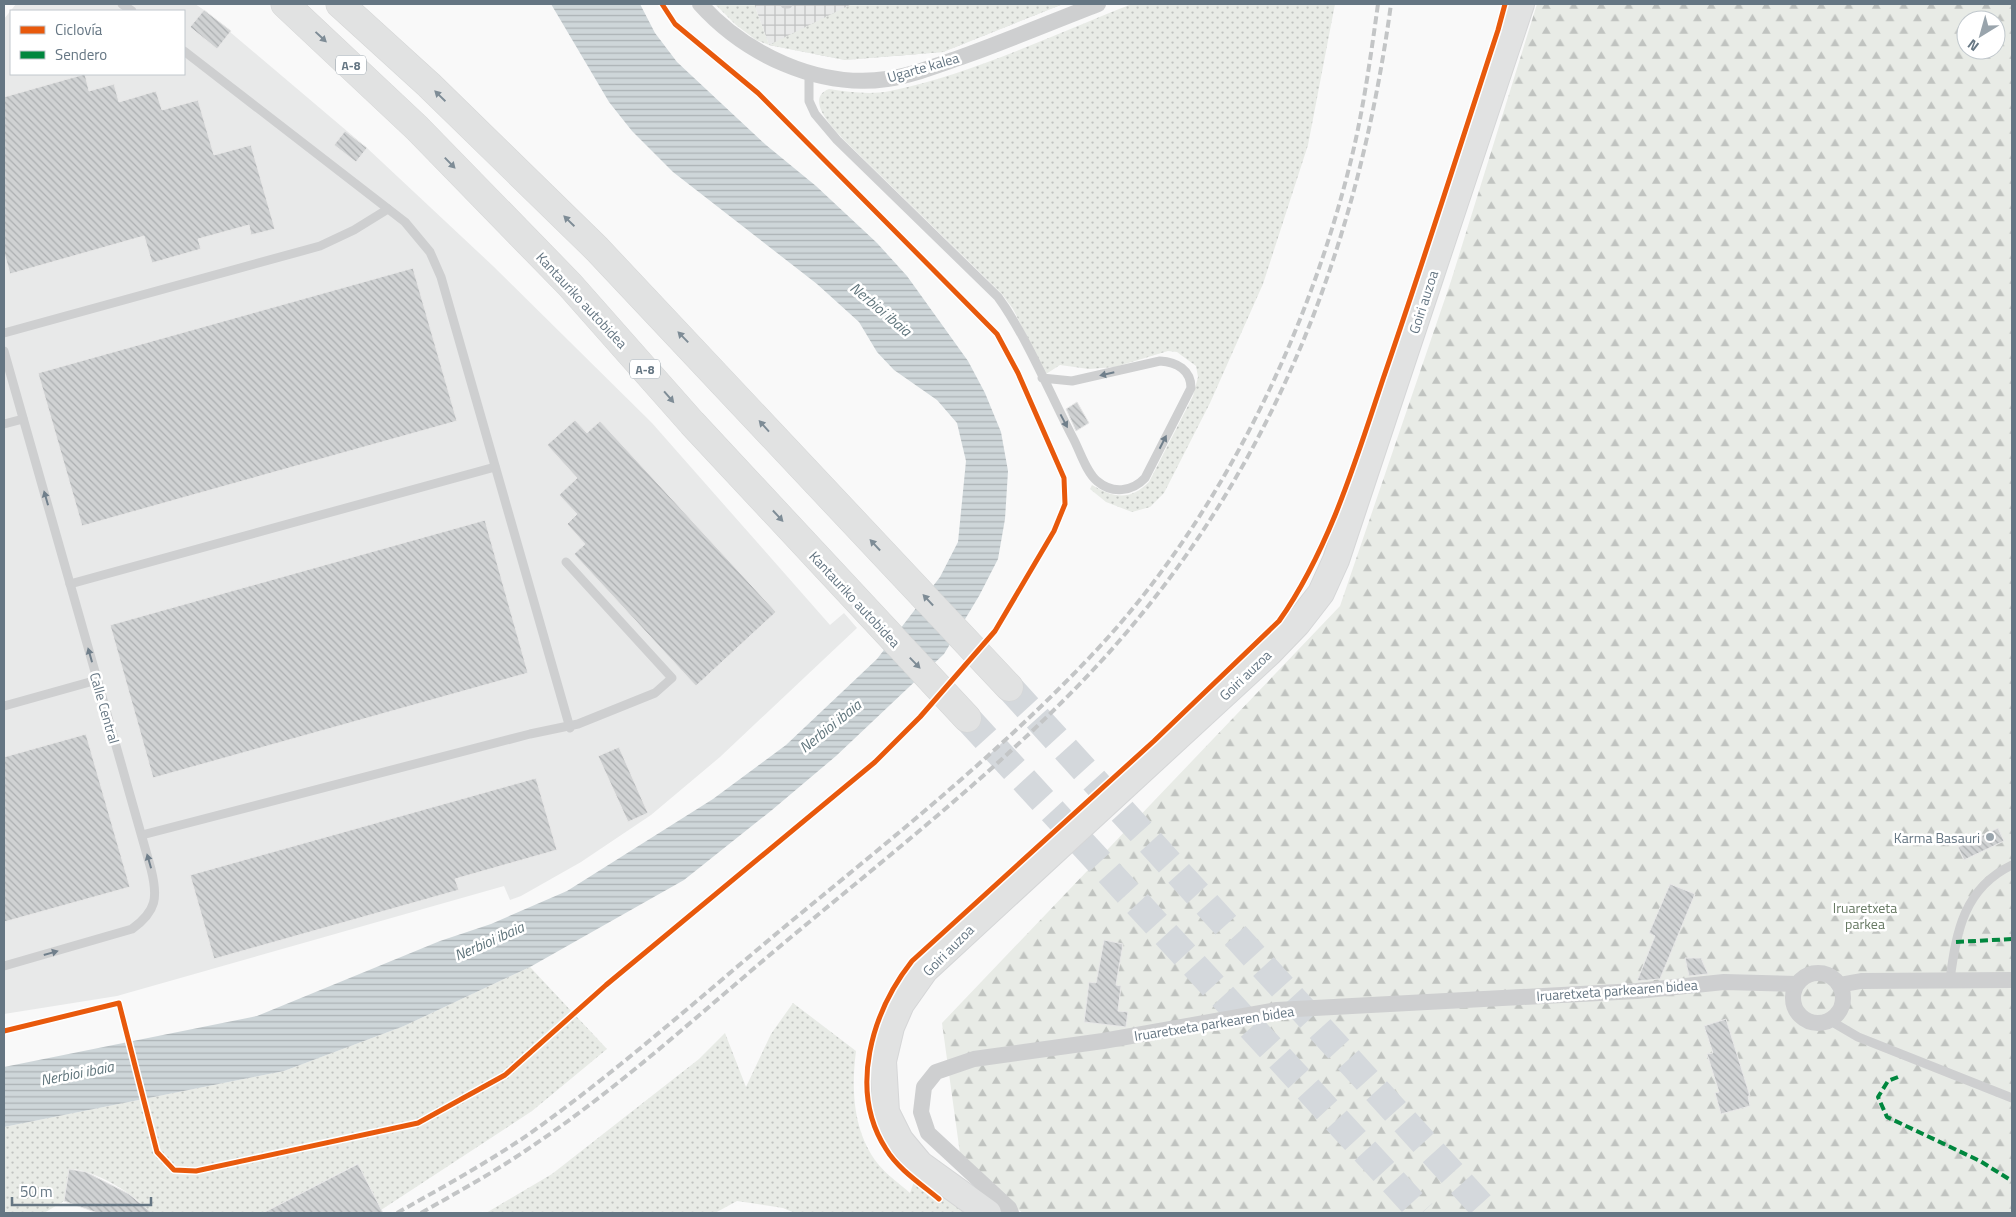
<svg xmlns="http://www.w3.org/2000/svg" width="2016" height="1217" viewBox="0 0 2016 1217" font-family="'Titillium Web',sans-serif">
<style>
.built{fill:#e8e9e9;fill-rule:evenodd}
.industrial{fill:url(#industrial-grid)}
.grass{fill:url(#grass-dots)}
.forest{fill:url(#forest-firs);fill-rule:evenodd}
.water{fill:url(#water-rules)}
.building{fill:url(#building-back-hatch);stroke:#e8e8e8}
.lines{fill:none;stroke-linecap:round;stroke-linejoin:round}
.highway-tunnel{stroke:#d4d8dc;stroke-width:28;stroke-dasharray:28 14;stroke-linecap:butt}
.primary-casing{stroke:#d5d6d7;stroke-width:28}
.highway-casing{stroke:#d5d6d6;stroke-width:29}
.lane{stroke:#cecfd0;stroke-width:9}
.street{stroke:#cecfd0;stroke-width:16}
.primary{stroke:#e1e2e2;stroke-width:26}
.highway{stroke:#e1e2e2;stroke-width:28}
.rail{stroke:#c3c5c6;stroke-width:4;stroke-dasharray:8 4;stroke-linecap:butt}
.quiet{stroke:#00873e;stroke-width:4;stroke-dasharray:8 4;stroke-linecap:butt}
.cycleway-casing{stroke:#fff;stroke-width:8}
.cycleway{stroke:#e8590c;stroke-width:5}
.oneway{fill:#7e8c96}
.oneway2{fill:#707f8b}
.poi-dot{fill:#99a4ac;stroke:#fff;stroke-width:2}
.labels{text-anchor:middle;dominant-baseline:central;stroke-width:5;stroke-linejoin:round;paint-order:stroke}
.shield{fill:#fff;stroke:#939fa8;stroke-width:1}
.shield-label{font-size:12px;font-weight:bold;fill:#657683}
.street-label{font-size:14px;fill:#657683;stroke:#fff}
.poi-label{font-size:14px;fill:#657683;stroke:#fff;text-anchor:end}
.park-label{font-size:14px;fill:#687a64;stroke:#fff}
.water-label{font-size:15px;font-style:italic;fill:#60757c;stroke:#fff}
</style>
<defs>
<pattern id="industrial-grid" width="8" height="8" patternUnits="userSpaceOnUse" patternTransform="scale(1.25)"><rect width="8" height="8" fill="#e8e9e9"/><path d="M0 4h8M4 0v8" fill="none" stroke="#c0c1c2"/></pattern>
<pattern id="grass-dots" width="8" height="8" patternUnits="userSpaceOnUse" patternTransform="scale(1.25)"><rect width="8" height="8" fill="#e8ebe6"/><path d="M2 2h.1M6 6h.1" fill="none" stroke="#c0c3c0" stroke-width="1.8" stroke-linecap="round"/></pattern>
<pattern id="forest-firs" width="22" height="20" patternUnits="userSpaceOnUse" patternTransform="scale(1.25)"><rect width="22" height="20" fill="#e8ebe6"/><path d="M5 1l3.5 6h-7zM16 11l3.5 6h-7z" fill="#c0c3c0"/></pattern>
<pattern id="water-rules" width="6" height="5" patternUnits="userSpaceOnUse" patternTransform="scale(1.25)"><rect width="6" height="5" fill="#ced6d9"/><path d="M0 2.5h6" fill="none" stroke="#abb2b5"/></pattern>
<pattern id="building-back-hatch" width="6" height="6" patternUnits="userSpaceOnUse" patternTransform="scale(1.25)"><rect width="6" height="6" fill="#d0d2d3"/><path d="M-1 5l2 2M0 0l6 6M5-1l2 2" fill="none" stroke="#acafb1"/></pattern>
</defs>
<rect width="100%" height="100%" fill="#f9f9f9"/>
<path class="built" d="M 16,4 L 195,4 L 204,10 L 367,148 L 493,266 L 652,423 L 830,625 L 844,613 L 857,628 L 720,757 L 651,815 L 581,862 L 521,896 L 510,900 L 504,886 L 117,996 L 4,1014 L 4,19 ZM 11,11 L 184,11 L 184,74 L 11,74 Z"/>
<polygon class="industrial" points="754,4 1063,4 943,52 845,60 769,45"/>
<g class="grass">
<polygon points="715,4 754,4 769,45 852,4 1063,4 943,52 845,60 769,45 756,40 736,25"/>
<path d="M 1132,4 L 1335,4 L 1308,145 L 1263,284 L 1210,403 L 1164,493 L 1150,507 L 1132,512 L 1106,502 L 1090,489 L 1092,485 C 1114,498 1130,501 1149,482 L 1193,396 L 1198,377 L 1196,366 L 1177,352 L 1168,351 L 1115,367 L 1089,369 L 1060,365 L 1046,374 L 1013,309 L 1002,294 L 844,140 C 835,130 803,99 829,89 C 849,92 870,95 890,91 C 970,75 1055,34 1132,4 Z"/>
<path d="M 530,967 L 607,1049 L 532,1111 L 381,1210 L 357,1164 L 263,1213 L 150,1213 C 136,1194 93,1169 70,1169 L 64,1201 L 44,1213 L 4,1213 L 4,1127 L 284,1071 L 404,1026 Z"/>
<path d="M 793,1003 L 856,1051 C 851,1090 853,1132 878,1164 C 887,1175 900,1184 910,1193 L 920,1164 L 987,1213 L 795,1213 L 783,1208 L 737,1201 L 715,1213 L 486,1213 L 552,1174 L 699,1059 L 725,1033 L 746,1087 L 771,1034 Z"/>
</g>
<path class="forest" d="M 1537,4 L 2012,4 L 2012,1213 L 1023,1213 L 962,1168 L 942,1023 L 1340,606 L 1451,281 ZM 1966,20 L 1996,20 L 1996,50 L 1966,50 Z"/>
<polygon class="water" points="551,4 640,4 655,33 677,62 766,145 816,186 877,243 907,276 968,361 985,393 1001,432 1008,471 1005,519 998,559 979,596 944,654 836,756 772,810 684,880 530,967 404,1026 284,1071 4,1127 4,1067 257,1016 440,941 491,924 567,891 713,799 786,745 877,659 940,577 958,542 966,461 957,423 937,400 894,370 877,352 859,322 817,284 673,172 632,131 609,102"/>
<g class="building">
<polygon points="204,10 231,31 217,49 190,27"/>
<polygon points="85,74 89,91 114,84 119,102 156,91 162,110 198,100 214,155 251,145 275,229 251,235 249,225 198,239 201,249 152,263 144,236 10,274 4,252 4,97"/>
<polygon points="345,131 367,148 356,162 334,145"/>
<polygon points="413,268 457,421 82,526 38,373"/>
<polygon points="1077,402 1089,423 1076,431 1066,409"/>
<polygon points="575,420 587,433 600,421 776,612 696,686 574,554 585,544 567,524 577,514 559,495 577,478 547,445"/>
<polygon points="485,520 528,673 153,778 110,625"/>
<polygon points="86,734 130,887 4,922 4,757"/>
<polygon points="619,747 648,813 628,822 598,756"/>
<polygon points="536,778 557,850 455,879 459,890 214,959 190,875"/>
<polygon points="1998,828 2004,841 1964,860 1958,847"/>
<polygon points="1670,884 1695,894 1660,979 1637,981 1655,936 1649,933"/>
<polygon points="1104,940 1123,944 1116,985 1121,986 1118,1011 1128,1012 1126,1027 1084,1022 1089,982 1096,983"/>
<polygon points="1685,958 1701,958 1708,974 1689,976"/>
<polygon points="1726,1019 1750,1096 1748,1096 1750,1106 1721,1114 1715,1093 1719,1092 1707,1054 1713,1053 1704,1026"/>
<polygon points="358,1164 383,1213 263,1213"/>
<polygon points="69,1169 86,1172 129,1194 152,1213 98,1213 64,1201"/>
</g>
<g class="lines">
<g class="highway-tunnel">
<polyline points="1009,687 1488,1213"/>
<polyline points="967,718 1422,1213"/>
</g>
<defs>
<polyline id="primary" points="988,1213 920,1164 900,1140 886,1112 883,1061 891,1027 901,1004 925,970 1269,653 1297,624 1321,593 1336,560 1521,4"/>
<g id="highway">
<polyline points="285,4 417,128 570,285 692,423 967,718"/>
<polyline points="340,4 429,85 597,249 1009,687"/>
</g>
</defs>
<use href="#primary" class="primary-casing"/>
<use href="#highway" class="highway-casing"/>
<g class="lane">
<polyline points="122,4 132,11"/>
<polyline points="785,4 788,4"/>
<polyline points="184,51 405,222 430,252 441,277 570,728"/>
<path d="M 809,72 L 809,101 L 815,114 L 837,140 L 998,297 C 1027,337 1050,394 1073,438 C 1080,451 1086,472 1097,481 C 1112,494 1132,492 1145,478 L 1191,388 C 1191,370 1177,362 1160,361 L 1072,381 L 1042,378"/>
<polyline points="4,333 320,246 354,230 388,209"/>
<path d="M 4,351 L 151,869 C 158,897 157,911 132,929 L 4,966"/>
<polyline points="4,424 23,419"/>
<polyline points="70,584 495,467"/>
<polyline points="4,706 97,680"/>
<polyline points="142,835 530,734 578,724 655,693 672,678 566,562"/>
<path d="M 1950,980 C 1956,932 1964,888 2012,865"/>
<polyline points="1829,1020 1858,1037 2012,1098"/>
</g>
<g class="street">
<path d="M 700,4 C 745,54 818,89 887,79 C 914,75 941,64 967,55 C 1011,39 1054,21 1098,4"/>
<circle cx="1818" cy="998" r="25"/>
<polyline points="1839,985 1861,981 2012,980"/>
<polyline points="1011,1213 1009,1208 928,1133 921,1112 924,1087 936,1072 974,1059 1103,1041 1277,1010 1637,991 1724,982 1797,984"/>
</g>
<use href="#primary" class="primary"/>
<use href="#highway" class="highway"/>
<g class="rail">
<path d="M 397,1213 C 441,1188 487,1163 529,1134 C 622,1068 707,991 794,919 C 901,831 1009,745 1103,643 C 1224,510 1310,330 1352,156 C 1364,106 1371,54 1378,4"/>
<path d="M 421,1213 C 456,1193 491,1174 525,1151 C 623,1086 711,1003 802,928 C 891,854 982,782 1064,700 C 1257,508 1355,270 1391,4"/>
</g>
<g class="quiet">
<polyline points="1956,942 2012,939"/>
<polyline points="1898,1077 1888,1081 1878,1097 1887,1117 1980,1161 2012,1181"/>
</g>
<defs>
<g id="cycleway">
<polyline points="4,1031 119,1003 157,1152 174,1170 196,1171 418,1123 505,1075 606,985 875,762 920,717 995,631 1054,531 1065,504 1064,478 1018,373 997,334 758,93 675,24 662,4"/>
<path d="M 939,1199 C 921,1184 898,1169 886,1149 C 848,1090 872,1012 912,961 L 1154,741 L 1279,621 C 1329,550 1356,460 1383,379 C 1423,263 1460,146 1498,30 L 1505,4"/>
</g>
</defs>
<use href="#cycleway" class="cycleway-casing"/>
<use href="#cycleway" class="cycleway"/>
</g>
<defs><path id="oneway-solid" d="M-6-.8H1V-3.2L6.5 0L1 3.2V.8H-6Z" transform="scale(1.25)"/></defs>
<g class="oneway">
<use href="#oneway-solid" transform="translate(321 37) rotate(43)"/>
<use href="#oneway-solid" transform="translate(440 96) rotate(-136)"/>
<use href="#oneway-solid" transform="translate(450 163) rotate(46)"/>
<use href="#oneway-solid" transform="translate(569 221) rotate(-136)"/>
<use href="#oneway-solid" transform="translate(683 337) rotate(-134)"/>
<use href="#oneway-solid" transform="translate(669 397) rotate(49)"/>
<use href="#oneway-solid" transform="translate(764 426) rotate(-132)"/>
<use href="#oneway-solid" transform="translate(778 516) rotate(47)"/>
<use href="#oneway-solid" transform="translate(875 545) rotate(-133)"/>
<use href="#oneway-solid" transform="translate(928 600) rotate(-133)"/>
<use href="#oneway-solid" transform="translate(915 663) rotate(46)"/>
</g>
<g class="oneway2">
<use href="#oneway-solid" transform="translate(1107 374) rotate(167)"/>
<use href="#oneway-solid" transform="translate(1064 421) rotate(62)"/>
<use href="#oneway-solid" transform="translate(1163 442) rotate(-63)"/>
<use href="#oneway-solid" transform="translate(46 498) rotate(-106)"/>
<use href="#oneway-solid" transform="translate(90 655) rotate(-106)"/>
<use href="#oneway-solid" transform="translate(149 861) rotate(-106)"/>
<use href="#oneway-solid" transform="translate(51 953) rotate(-16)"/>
</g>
<circle class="poi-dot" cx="1990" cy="837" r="5"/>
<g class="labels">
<g class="shield">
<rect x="336" y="55.5" width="30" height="19" rx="4"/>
<rect x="630" y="359.5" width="30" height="19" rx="4"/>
</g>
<g class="shield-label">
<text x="351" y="65">A-8</text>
<text x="645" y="369">A-8</text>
</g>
<g class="street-label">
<text transform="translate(923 67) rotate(-16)">Ugarte kalea</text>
<text transform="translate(582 300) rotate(47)">Kantauriko autobidea</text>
<text transform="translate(1423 302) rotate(-72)">Goiri auzoa</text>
<text transform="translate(855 599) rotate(47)">Kantauriko autobidea</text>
<text transform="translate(1245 675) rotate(-44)">Goiri auzoa</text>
<text transform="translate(105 708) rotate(74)">Calle Central</text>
<text transform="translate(948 950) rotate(-45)">Goiri auzoa</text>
<text transform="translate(1617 990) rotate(-4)">Iruaretxeta parkearen bidea</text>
<text transform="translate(1214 1023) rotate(-9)">Iruaretxeta parkearen bidea</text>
</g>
<g class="poi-label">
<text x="1980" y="837">Karma Basauri</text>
</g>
<g class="park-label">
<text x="1865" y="907">Iruaretxeta<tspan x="1865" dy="16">parkea</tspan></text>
</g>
<g class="water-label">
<text transform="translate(881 309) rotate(40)">Nerbioi ibaia</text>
<text transform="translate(830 726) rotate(-39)">Nerbioi ibaia</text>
<text transform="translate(489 941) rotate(-24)">Nerbioi ibaia</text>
<text transform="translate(77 1073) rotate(-11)">Nerbioi ibaia</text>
</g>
</g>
<rect width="2016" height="1217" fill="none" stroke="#657683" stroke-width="10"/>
<rect x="10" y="10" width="175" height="65" fill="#ffffff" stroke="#c1c8cd"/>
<rect x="20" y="26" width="25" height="8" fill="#e8590c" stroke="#c1c8cd"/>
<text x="55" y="35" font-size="15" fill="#657683">Ciclovía</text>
<rect x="20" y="51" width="25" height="8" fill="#00873e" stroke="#c1c8cd"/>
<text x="55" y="60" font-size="15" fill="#657683">Sendero</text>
<g transform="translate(1981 35) rotate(217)"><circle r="24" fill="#ffffff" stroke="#c1c8cd"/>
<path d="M0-4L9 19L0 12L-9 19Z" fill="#99a4ac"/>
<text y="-8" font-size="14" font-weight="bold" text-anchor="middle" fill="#657683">N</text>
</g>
<path d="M12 1197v8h139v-8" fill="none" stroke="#657683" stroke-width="2.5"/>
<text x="20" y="1197" font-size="15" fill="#657683" stroke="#ffffff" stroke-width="4" paint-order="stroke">50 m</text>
</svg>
